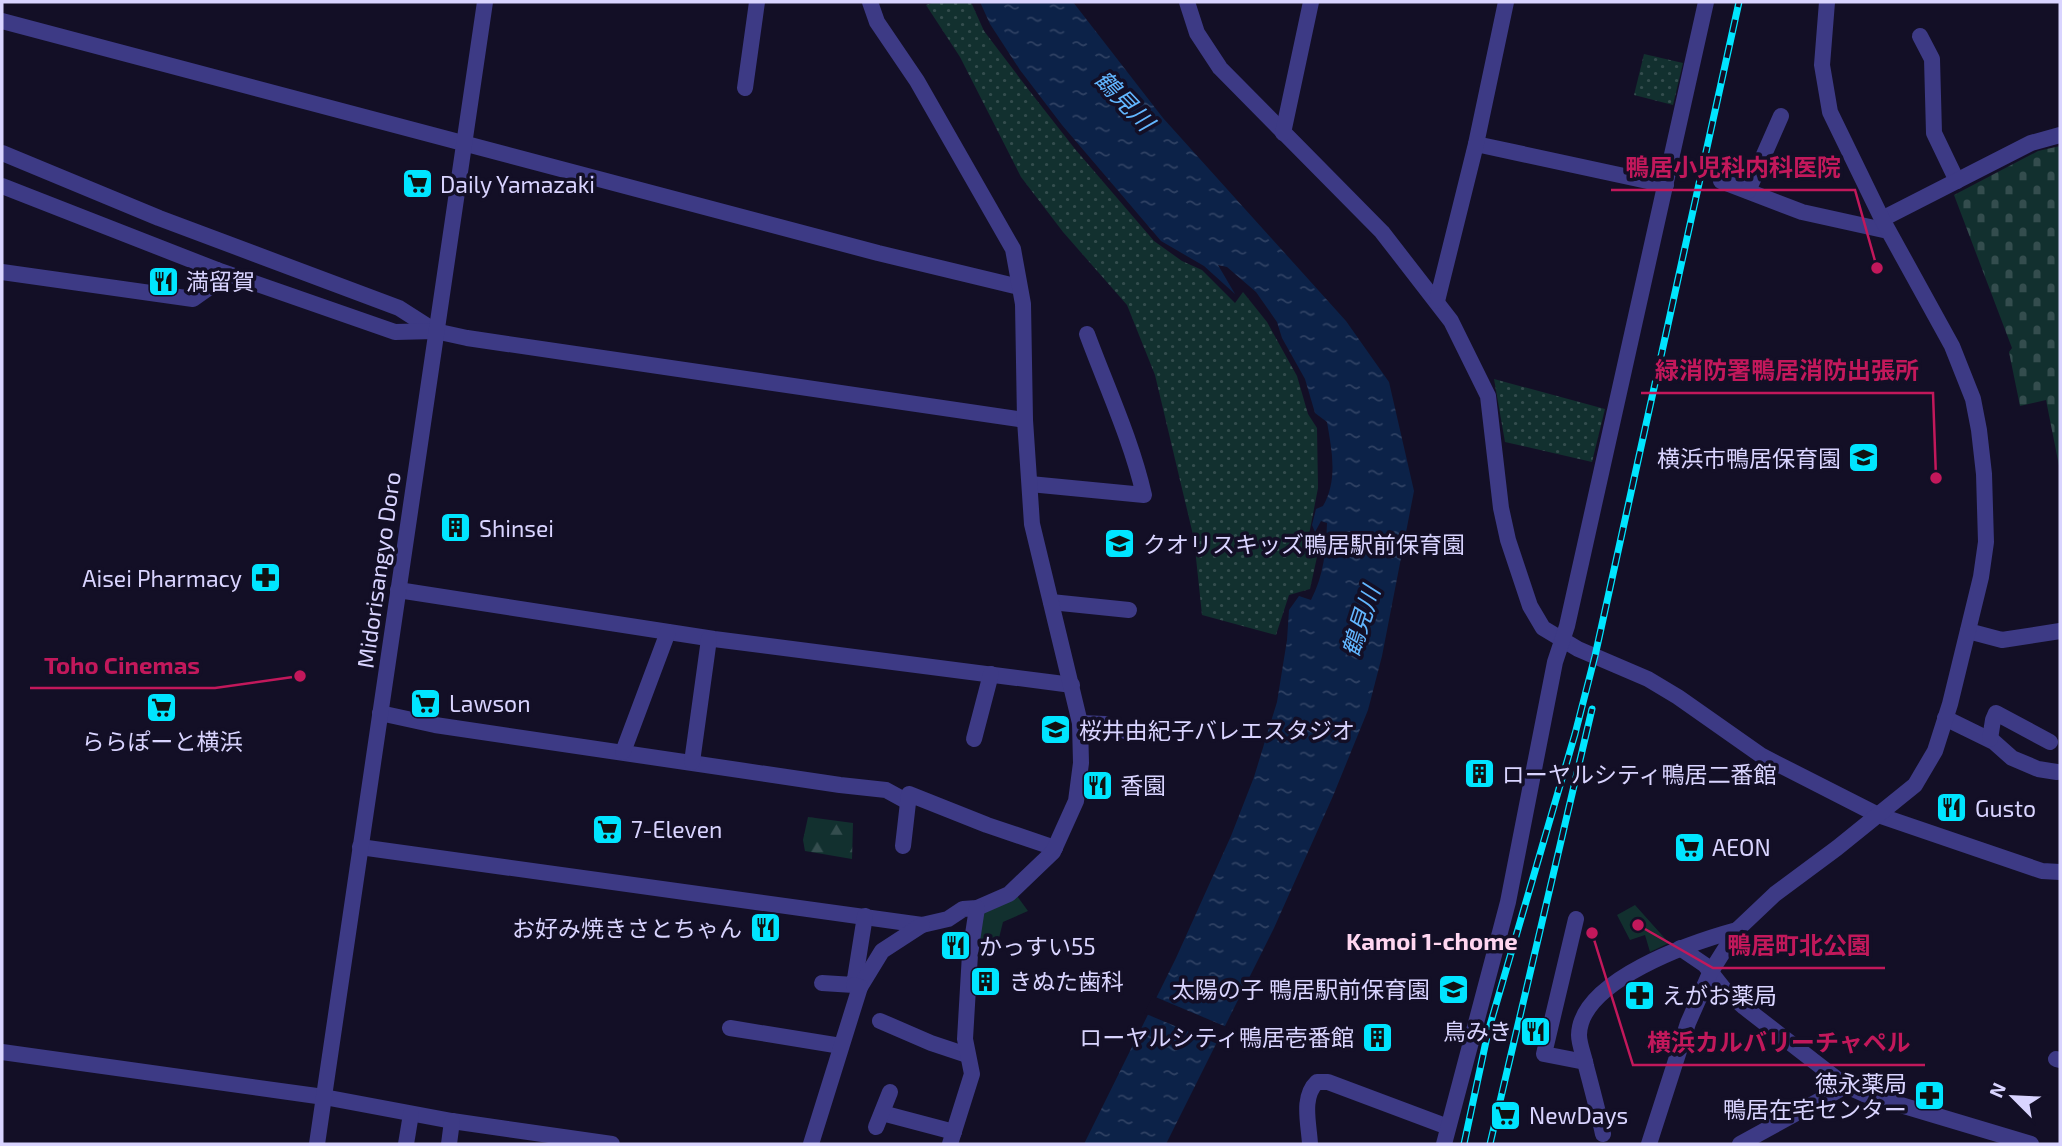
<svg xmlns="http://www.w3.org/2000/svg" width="2062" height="1146" viewBox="0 0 2062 1146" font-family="'Exo 2','Noto Sans JP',sans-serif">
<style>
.grass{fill:url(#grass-dots)}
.forest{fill:url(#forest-firs)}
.cemetery{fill:url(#cemetery-stones)}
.green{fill:#12302f}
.water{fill:url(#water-ripples)}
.pier{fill:#130f26}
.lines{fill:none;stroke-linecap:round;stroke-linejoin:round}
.minor{stroke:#3d3a85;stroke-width:16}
.rail-casing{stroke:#00e5ff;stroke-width:7}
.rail{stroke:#130f26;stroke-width:4.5;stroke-dasharray:13;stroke-linecap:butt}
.labels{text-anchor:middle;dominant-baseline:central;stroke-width:7;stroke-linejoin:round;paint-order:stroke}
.poi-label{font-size:23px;fill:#d9d4ff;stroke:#130f26;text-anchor:start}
.street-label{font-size:23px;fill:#d9d4ff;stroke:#130f26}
.water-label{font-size:24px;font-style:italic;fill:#62b6ff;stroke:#130f26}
.neighbourhood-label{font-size:24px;font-weight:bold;fill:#ffd6f0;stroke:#130f26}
.leader{fill:none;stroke:#c2185b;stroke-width:2.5}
.callout-dot{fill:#c2185b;stroke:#130f26;stroke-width:2.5}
.callout-label{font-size:24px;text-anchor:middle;font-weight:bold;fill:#c2185b;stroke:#130f26;stroke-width:7;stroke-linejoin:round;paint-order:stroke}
</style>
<defs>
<pattern id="grass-dots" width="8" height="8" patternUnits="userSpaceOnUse" patternTransform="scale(1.75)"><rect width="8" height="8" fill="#12302f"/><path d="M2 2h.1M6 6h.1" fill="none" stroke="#344d4e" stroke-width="1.8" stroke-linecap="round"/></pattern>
<pattern id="forest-firs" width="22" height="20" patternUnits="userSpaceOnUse" patternTransform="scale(1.75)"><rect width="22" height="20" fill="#12302f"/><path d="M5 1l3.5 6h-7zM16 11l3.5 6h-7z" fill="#344d4e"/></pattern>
<pattern id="cemetery-stones" width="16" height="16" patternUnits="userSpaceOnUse" patternTransform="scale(1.75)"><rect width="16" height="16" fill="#12302f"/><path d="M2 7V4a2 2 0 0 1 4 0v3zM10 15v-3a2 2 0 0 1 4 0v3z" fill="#344d4e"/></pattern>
<pattern id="water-ripples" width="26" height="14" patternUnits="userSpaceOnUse" patternTransform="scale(1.75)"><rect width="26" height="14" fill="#0c2248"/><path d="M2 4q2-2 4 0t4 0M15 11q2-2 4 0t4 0" fill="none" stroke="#2f4163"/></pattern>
</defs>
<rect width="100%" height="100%" fill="#130f26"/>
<g class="grass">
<polygon points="935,2 971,2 984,31 1028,89 1075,149 1154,241 1182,261 1202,270 1235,303 1243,292 1267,322 1297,376 1308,414 1317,428 1318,488 1308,540 1322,534 1310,589 1289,595 1276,635 1202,615 1194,539 1155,375 1127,305 1063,232 1021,177 960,57 926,5"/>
<polygon points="1644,54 1683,63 1673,105 1634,95"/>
<polygon points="1494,379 1605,409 1592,462 1505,442"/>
</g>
<polygon class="forest" points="808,817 853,823 852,859 805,851 803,840"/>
<polygon class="cemetery" points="2060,146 2060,471 2046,400 2020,406 2009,352 2012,348 1954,195 2038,151"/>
<g class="green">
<polygon points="1015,893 1028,911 1003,922 998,942 977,939 980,912"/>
<polygon points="1635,905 1669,943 1650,952 1645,935 1630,940 1617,915"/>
</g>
<path class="water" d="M 980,2 L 1073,2 L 1163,118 L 1346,321 L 1389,382 L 1414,491 L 1382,656 L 1368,710 L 1333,796 L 1274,928 L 1166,1144 L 1084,1144 L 1176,958 L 1231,836 L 1254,777 L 1277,702 L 1287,640 L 1289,610 L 1299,596 L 1311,600 C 1324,575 1326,550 1327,523 L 1321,521 L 1315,532 L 1312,525 L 1316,509 L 1323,506 C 1338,480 1332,451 1327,422 L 1315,413 L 1305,379 L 1282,338 L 1277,322 L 1256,292 L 1227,267 L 1218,265 L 1235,294 L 1204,266 L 1161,241 L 1062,125 L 1020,70 L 990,24 Z"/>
<polygon class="pier" points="1153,996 1229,1028 1220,1045 1144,1013"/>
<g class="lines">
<g class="minor">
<polyline points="1187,2 1197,33 1220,68 1382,232 1451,321 1488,396 1501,508 1508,540 1530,606 1543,628 1578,649 1648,679 1678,697 1762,756 1878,815 2042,871 2060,872"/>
<polyline points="2,21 878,253 1019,287"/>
<polyline points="1920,36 1932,59 1934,133 1957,181"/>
<polyline points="745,88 757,2"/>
<polyline points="1283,133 1311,2"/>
<polyline points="1476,144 1666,185"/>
<polyline points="2,153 159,218 399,308 435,331"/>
<polyline points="1721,181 1802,212 1888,231"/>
<polyline points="2,186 217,270 395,332 435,331 467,338 1025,420"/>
<polyline points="1748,191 1781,116"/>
<polyline points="1882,219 2031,143 2060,135"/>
<polyline points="2,272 193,299 210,287 217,270"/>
<polyline points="1437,301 1476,144 1506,2"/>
<path d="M 1030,484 L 1144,495 C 1131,439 1107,388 1087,334"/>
<polyline points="398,590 714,639 1072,685"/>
<polyline points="1051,602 1129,610"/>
<polyline points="1968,631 2002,640 2060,631"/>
<polyline points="380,713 435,725 840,785 886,790 908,802"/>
<polyline points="1945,718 1994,742 2012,758 2038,769 2057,772"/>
<polyline points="1080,723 1105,724 1131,733"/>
<polyline points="974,739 991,674"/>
<polyline points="1990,739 1993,720 1996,713 2050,742"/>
<polyline points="623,752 668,632"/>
<polyline points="692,762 709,639"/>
<polyline points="903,846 909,794 987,825 1055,848"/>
<polyline points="360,847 922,925 948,919 963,909 977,908 1009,894 1053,852 1076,801 1081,763 1080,723 1032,524 1025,420 1023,304 1013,249 917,81 877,22 870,2"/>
<polyline points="1576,919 1544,1054 1585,1062"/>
<polyline points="1680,948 1705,965 1724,989 1744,1007 1846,1086 1864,1094 2031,1144"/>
<polyline points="822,983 854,985 865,916"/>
<polyline points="860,987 882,951 922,925"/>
<polyline points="880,1021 931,1043 967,1055"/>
<polyline points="730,1028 841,1046"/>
<polyline points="2,1052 324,1097 452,1121 612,1144"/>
<polyline points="2056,1059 2060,1060"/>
<polyline points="882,1113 954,1132"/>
<polyline points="876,1127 890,1092"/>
<path d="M 1603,1134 C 1598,1111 1592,1089 1586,1066 C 1584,1056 1579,1044 1579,1035 C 1580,980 1693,942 1737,930"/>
<polyline points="317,1144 485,2"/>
<polyline points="406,1144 411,1114"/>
<polyline points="449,1144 452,1121"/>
<polyline points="811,1144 860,987 854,985"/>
<polyline points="950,1144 972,1074 965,1039 970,954 977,908"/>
<path d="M 1310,1144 C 1309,1124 1301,1097 1317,1082 L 1328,1082 L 1448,1127"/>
<polyline points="1444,1144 1508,902 1555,662 1567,626 1706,2"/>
<polyline points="1649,1144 1688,1023 1710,973 1737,930 1775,894 1837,848 1915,785 1935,751 1950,704 1981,577 1986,542 1984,474 1979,430 1973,399 1952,346 1882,219 1830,112 1822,65 1827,2"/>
<polyline points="1740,1144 1846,1086"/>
</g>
<defs>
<g id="rail">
<polyline points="1464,1144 1488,1032 1575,734 1595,656 1739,2"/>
<polyline points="1490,1144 1592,709"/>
</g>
</defs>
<use href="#rail" class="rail-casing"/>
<use href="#rail" class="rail"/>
</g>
<defs>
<symbol id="supermarket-square" viewBox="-11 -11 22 22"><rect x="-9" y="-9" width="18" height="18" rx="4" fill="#00e5ff" stroke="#130f26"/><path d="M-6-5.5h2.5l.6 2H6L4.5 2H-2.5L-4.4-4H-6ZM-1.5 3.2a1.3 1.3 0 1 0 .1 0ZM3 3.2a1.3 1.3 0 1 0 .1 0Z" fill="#111"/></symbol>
<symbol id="restaurant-square" viewBox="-11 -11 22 22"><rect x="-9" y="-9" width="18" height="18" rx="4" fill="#00e5ff" stroke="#130f26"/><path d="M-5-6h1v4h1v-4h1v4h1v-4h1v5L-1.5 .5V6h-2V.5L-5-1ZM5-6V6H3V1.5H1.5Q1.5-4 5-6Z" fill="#111"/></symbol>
<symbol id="school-square" viewBox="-11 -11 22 22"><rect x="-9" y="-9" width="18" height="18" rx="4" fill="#00e5ff" stroke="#130f26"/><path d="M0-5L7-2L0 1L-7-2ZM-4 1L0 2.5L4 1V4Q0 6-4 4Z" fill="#111"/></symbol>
<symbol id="building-square" viewBox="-11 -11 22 22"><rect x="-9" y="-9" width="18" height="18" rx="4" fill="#00e5ff" stroke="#130f26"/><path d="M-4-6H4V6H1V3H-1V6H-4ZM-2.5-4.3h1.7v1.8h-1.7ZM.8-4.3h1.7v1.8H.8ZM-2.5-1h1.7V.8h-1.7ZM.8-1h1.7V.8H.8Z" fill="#111"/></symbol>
<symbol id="pharmacy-square" viewBox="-11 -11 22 22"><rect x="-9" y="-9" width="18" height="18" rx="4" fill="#00e5ff" stroke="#130f26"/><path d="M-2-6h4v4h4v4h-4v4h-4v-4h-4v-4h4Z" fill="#111"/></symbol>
</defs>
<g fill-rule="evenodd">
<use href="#supermarket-square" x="400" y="166" width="35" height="35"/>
<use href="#restaurant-square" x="146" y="264" width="35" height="35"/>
<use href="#school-square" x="1846" y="440" width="35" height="35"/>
<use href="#building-square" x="438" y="510" width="35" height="35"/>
<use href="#school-square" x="1102" y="526" width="35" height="35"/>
<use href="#pharmacy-square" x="248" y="560" width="35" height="35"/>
<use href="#supermarket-square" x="408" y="686" width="35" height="35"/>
<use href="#supermarket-square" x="144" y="690" width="35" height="35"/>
<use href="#school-square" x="1038" y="712" width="35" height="35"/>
<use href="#building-square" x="1462" y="756" width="35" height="35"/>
<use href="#restaurant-square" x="1080" y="768" width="35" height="35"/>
<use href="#restaurant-square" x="1934" y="790" width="35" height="35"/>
<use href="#supermarket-square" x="590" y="812" width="35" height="35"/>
<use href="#supermarket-square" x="1672" y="830" width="35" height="35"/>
<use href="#restaurant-square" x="748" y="910" width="35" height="35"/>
<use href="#restaurant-square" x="938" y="928" width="35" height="35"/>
<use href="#building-square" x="968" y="964" width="35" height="35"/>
<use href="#school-square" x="1436" y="972" width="35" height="35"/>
<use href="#pharmacy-square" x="1622" y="978" width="35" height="35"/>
<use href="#restaurant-square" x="1518" y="1014" width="35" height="35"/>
<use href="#building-square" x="1360" y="1020" width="35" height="35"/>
<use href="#pharmacy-square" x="1912" y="1078" width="35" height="35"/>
<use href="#supermarket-square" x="1488" y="1098" width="35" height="35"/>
</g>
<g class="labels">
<g class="poi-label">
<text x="440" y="184">Daily Yamazaki</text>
<text x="186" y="281">満留賀</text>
<text x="1841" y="458" text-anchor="end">横浜市鴨居保育園</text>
<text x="479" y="528">Shinsei</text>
<text x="1143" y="544">クオリスキッズ鴨居駅前保育園</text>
<text x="242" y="578" text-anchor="end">Aisei Pharmacy</text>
<text x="449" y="703">Lawson</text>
<text x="1079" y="730">桜井由紀子バレエスタジオ</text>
<text x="162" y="741" text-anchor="middle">ららぽーと横浜</text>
<text x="1502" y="774">ローヤルシティ鴨居二番館</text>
<text x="1120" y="785">香園</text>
<text x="1975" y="808">Gusto</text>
<text x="631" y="829">7-Eleven</text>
<text x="1712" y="847">AEON</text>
<text x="742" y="928" text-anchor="end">お好み焼きさとちゃん</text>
<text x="979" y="946">かっすい55</text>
<text x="1009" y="981">きぬた歯科</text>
<text x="1430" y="989" text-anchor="end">太陽の子 鴨居駅前保育園</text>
<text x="1662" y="995">えがお薬局</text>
<text x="1512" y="1031" text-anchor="end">鳥みき</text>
<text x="1354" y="1037" text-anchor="end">ローヤルシティ鴨居壱番館</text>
<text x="1907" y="1083" text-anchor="end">徳永薬局<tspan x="1907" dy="26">鴨居在宅センター</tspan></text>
<text x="1529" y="1115">NewDays</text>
</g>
<g class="street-label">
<text transform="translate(378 570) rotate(-82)">Midorisangyo Doro</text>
</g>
<g class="water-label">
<text transform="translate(1125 100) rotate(46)">鶴見川</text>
<text transform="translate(1360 621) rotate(-72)">鶴見川</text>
</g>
<g class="neighbourhood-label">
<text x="1432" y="940">Kamoi 1-chome</text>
</g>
</g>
<path class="leader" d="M1877 268L1855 190H1611M1936 478L1933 393H1641M300 676L215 688H30M1638 925L1713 968H1885M1592 933L1633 1065H1925"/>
<g class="callout-dot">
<circle cx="1877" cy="268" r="7"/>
<circle cx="1936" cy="478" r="7"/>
<circle cx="300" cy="676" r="7"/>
<circle cx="1638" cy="925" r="7"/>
<circle cx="1592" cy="933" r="7"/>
</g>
<g class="callout-label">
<text x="1733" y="176">鴨居小児科内科医院</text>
<text x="1787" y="379">緑消防署鴨居消防出張所</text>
<text x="122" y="674">Toho Cinemas</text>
<text x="1799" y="954">鴨居町北公園</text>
<text x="1779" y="1051">横浜カルバリーチャペル</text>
</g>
<rect width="2062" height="1146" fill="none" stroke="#d9d4ff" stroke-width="7"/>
<g transform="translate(2013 1097) rotate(294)" stroke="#130f26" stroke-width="5" paint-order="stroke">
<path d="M0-5L12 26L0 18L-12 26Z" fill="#d9d4ff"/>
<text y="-10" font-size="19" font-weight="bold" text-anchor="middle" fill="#d9d4ff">N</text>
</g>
</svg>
